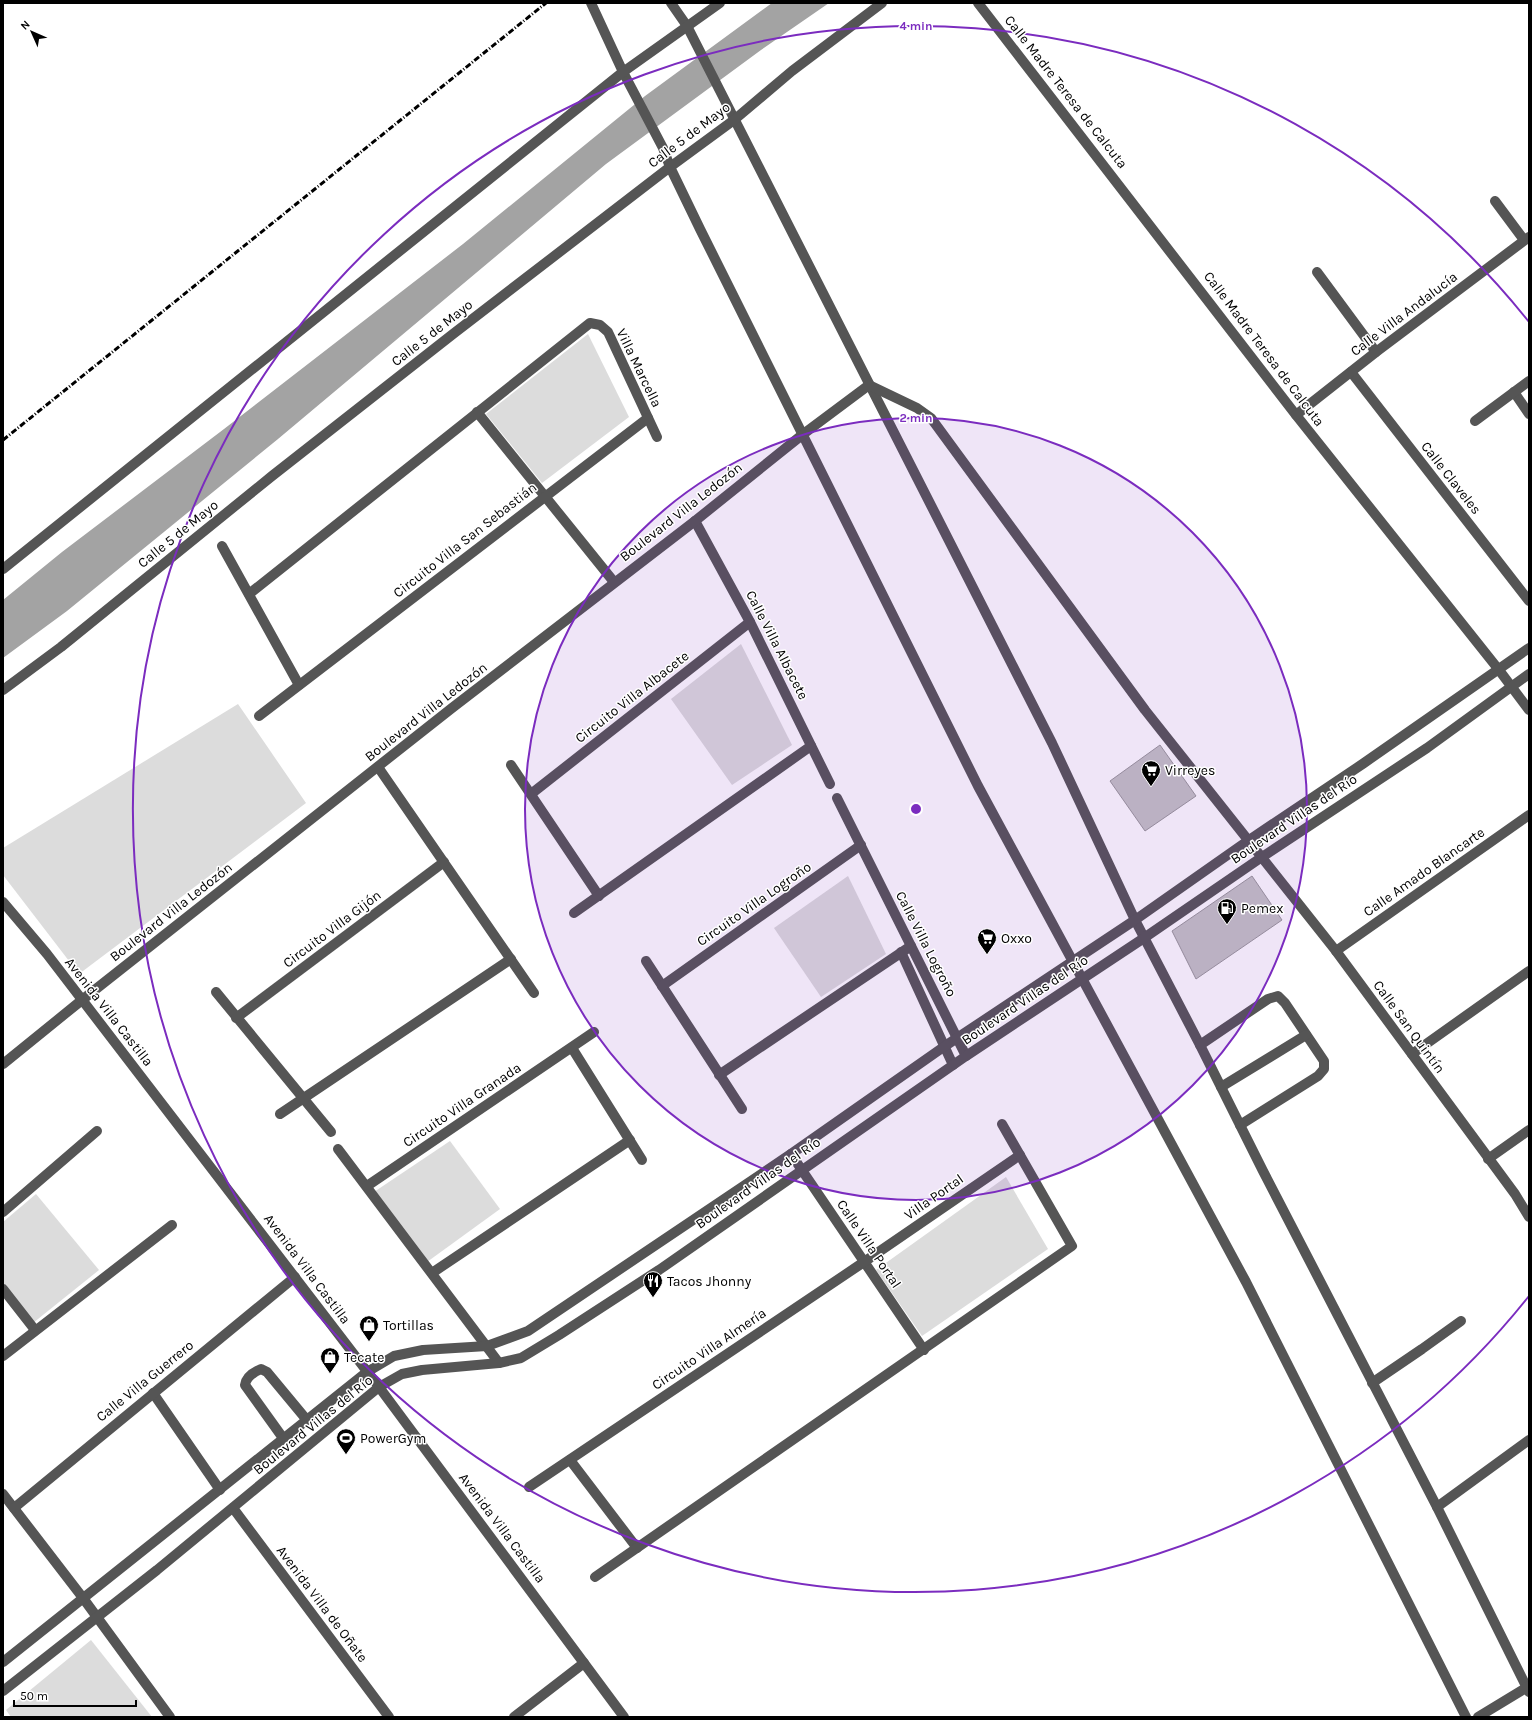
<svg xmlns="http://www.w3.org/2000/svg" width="1532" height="1720" viewBox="0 0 1532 1720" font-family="Karla,sans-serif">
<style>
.green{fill:#dcdcdc}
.water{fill:#a3a3a3}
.building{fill:#c4c4c4;stroke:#999}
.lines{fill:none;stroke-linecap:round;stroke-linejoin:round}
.minor{stroke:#555;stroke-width:10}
.rail{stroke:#000;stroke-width:3;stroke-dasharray:6 2 1 2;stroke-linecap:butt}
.ring{fill:none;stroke:#7b2cbf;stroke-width:2}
.labels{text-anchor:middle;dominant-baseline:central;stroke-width:3;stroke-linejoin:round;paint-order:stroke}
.street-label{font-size:14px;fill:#000;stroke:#fff}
.poi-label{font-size:14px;fill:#000;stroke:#fff;text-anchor:start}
.centre{fill:#7b2cbf;stroke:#fff;stroke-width:2}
.ring-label{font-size:12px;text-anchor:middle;font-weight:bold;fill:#7b2cbf;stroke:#fff;stroke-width:3;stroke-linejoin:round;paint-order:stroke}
</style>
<rect width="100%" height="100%" fill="#fff"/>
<g class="green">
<polygon points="588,334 629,417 542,483 486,414"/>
<polygon points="741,644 792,745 732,785 671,699"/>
<polygon points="238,704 306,803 79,974 3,875 3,848"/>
<polygon points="848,876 886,954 821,997 774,928"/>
<polygon points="450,1141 500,1209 427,1262 374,1192"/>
<polygon points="1006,1177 1048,1249 922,1336 876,1270"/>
<polygon points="36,1194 99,1270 33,1323 3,1287 3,1222"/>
<polygon points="91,1640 152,1717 11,1717 6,1710"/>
</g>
<polygon class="water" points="772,3 829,3 761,50 606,164 278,439 67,611 3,658 3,600 62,552 224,429 463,244 645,96"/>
<g class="building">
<polygon points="1160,745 1196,796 1145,831 1110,781"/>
<polygon points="1252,876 1282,920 1196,979 1172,931"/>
</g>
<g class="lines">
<g class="minor">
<polyline points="591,3 623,72 663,148 670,167 700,229 978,786 1246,1282 1466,1717"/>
<polyline points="671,3 687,26 1052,743 1135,920 1200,1045 1263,1171 1437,1507 1529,1692"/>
<polyline points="978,3 1296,415 1499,670 1529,710"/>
<polyline points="1495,201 1524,240"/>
<polyline points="1317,272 1376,352"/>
<polyline points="1351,372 1529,601"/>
<polyline points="1514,392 1529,414"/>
<polyline points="477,412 614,582"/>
<polyline points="1296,415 1376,352 1529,237"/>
<polyline points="1475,421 1529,381"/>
<polyline points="695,521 750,622 830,784"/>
<polyline points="222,546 299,685"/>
<polyline points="3,569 623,72 720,3"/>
<polyline points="249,594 590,323 600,325 608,332 657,437"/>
<polyline points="3,690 61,647 272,476 453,334 670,167 734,120 792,71 882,3"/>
<polyline points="259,716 648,418"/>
<polyline points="511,765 599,896"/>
<polyline points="378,767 534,993"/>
<polyline points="531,794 750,622"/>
<polyline points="837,798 966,1056"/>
<polyline points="3,902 47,954 379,1387 624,1717"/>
<polyline points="574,913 811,746"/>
<polyline points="1336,951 1529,815"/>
<polyline points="901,952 953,1065"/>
<polyline points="646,961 742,1109"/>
<polyline points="662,986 861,845"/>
<polyline points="216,992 331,1132"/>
<polyline points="236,1018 444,862"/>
<polyline points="1200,1045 1268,999 1278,996 1285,1003 1324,1061 1324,1069 1318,1076 1240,1125"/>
<polyline points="572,1048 642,1160"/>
<polyline points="1412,1054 1529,971"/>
<polyline points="3,1064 82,1000 452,708 695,521 802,435 869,385 917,408 931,418 1145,710 1336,951 1515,1194 1529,1217"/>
<polyline points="719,1075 911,946"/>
<polyline points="1221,1087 1306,1035"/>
<polyline points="280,1114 511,959"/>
<polyline points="338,1149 499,1363"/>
<polyline points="791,1154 924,1350"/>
<polyline points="1488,1159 1529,1130"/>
<polyline points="367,1186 594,1032"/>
<polyline points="3,1212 97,1131"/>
<polyline points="432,1273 630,1140"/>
<polyline points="3,1289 35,1330"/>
<polyline points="3,1356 172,1225"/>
<polyline points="1372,1383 1422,1349 1461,1321"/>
<polyline points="153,1393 220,1490"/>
<path d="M 283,1438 L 245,1385 C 246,1377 254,1372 261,1369 L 267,1372 L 306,1419"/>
<polyline points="570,1460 637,1548"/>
<polyline points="529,1487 864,1262 1020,1155"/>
<polyline points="3,1494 83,1598 170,1717"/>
<polyline points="1437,1507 1529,1440"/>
<polyline points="14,1508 295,1277"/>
<polyline points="233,1508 389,1717"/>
<polyline points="595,1577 1072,1246 1002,1124"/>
<polyline points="3,1662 367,1372 394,1356 423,1350 487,1346 528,1331 791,1154 945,1046 1135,920 1249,840 1364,763 1529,648"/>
<polyline points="3,1691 157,1570 379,1387 402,1374 422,1370 499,1363 521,1358 559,1335 659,1270 966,1056 1144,938 1262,857 1427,748 1529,674"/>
<polyline points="514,1717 584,1663"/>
<polyline points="1478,1717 1529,1686"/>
</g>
<polyline class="rail" points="3,440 546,3"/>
</g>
<circle cx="916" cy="809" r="391" fill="#7b2cbf" fill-opacity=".12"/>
<g class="ring">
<circle cx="916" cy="809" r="391"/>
<path d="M1529 1296A783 783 0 1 1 1529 322"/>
</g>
<defs>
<symbol id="supermarket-pin" viewBox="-11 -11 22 30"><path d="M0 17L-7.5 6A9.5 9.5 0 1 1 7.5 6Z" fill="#000" stroke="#fff"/><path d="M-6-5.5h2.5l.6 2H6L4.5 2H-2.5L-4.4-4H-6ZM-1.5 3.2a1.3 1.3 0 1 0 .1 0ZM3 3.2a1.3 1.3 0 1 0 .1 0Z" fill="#fff"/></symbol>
<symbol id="fuel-pin" viewBox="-11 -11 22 30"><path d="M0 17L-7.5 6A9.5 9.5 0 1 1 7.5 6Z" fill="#000" stroke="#fff"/><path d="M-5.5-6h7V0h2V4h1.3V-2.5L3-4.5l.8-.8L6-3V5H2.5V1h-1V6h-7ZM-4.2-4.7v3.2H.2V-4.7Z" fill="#fff"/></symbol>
<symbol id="restaurant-pin" viewBox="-11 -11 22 30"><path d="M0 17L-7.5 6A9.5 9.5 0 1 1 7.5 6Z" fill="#000" stroke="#fff"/><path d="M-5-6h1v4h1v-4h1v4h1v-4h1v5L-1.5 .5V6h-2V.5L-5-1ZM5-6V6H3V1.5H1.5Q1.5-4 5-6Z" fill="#fff"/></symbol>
<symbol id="shop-pin" viewBox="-11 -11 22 30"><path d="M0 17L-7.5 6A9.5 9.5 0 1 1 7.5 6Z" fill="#000" stroke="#fff"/><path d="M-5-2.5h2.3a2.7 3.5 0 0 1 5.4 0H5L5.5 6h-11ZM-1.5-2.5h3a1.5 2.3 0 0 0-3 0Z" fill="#fff"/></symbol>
<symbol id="stadium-pin" viewBox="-11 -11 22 30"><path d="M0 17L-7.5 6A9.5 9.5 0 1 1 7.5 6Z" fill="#000" stroke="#fff"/><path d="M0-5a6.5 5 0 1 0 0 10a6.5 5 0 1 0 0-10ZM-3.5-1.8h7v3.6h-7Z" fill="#fff"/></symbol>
</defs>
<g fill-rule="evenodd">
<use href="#supermarket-pin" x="1140" y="759" width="22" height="30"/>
<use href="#fuel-pin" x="1216" y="897" width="22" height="30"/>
<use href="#supermarket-pin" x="976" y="927" width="22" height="30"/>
<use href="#restaurant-pin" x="642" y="1270" width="22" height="30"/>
<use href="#shop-pin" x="358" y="1314" width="22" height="30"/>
<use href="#shop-pin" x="319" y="1346" width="22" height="30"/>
<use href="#stadium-pin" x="335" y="1427" width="22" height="30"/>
</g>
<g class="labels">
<g class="street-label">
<text transform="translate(1066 92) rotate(52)">Calle Madre Teresa de Calcuta</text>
<text transform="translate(689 135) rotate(-37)">Calle 5 de Mayo</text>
<text transform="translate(1404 314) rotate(-37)">Calle Villa Andalucía</text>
<text transform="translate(432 333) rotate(-38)">Calle 5 de Mayo</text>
<text transform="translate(1264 349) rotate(53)">Calle Madre Teresa de Calcuta</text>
<text transform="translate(639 368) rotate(64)">Villa Marcella</text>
<text transform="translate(1451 478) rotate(52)">Calle Claveles</text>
<text transform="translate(681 512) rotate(-38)">Boulevard Villa Ledozón</text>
<text transform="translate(178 534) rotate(-39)">Calle 5 de Mayo</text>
<text transform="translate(465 540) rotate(-38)">Circuito Villa San Sebastián</text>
<text transform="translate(777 645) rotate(63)">Calle Villa Albacete</text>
<text transform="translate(632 697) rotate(-38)">Circuito Villa Albacete</text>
<text transform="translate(426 712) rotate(-38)">Boulevard Villa Ledozón</text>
<text transform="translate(1294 819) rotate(-34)">Boulevard Villas del Río</text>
<text transform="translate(1424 872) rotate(-35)">Calle Amado Blancarte</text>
<text transform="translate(754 904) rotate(-35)">Circuito Villa Logroño</text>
<text transform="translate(171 912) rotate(-38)">Boulevard Villa Ledozón</text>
<text transform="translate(332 929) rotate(-37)">Circuito Villa Gijón</text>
<text transform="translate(926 944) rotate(63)">Calle Villa Logroño</text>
<text transform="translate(1025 1000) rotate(-34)">Boulevard Villas del Río</text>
<text transform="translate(109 1012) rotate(52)">Avenida Villa Castilla</text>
<text transform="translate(1409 1027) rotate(54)">Calle San Quintín</text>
<text transform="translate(462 1105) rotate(-34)">Circuito Villa Granada</text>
<text transform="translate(758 1183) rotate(-35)">Boulevard Villas del Río</text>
<text transform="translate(934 1197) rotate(-35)">Villa Portal</text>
<text transform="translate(869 1244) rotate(56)">Calle Villa Portal</text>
<text transform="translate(307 1269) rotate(53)">Avenida Villa Castilla</text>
<text transform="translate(709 1349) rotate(-34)">Circuito Villa Almería</text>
<text transform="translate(145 1381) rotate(-39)">Calle Villa Guerrero</text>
<text transform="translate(313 1425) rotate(-39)">Boulevard Villas del Río</text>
<text transform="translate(502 1528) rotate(53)">Avenida Villa Castilla</text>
<text transform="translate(322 1604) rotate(53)">Avenida Villa de Oñate</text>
</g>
<g class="poi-label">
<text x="1165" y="770">Virreyes</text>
<text x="1241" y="908">Pemex</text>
<text x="1001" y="938">Oxxo</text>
<text x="667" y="1281">Tacos Jhonny</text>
<text x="383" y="1325">Tortillas</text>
<text x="344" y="1357">Tecate</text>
<text x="360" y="1438">PowerGym</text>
</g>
</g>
<circle cx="916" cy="809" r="6" class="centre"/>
<g class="ring-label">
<text x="916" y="30">4 min</text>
<text x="916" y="422">2 min</text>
</g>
<rect width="1532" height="1720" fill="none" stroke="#000000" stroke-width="8"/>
<g transform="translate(32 32) rotate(315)" stroke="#ffffff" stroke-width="3" paint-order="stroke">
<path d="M0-3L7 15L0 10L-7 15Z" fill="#000000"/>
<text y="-6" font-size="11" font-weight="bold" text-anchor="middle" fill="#000000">N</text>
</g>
<path d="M14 1700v6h122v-6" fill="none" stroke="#000000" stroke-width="2"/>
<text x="20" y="1700" font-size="12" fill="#000000" stroke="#ffffff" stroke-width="3" paint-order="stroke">50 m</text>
</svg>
